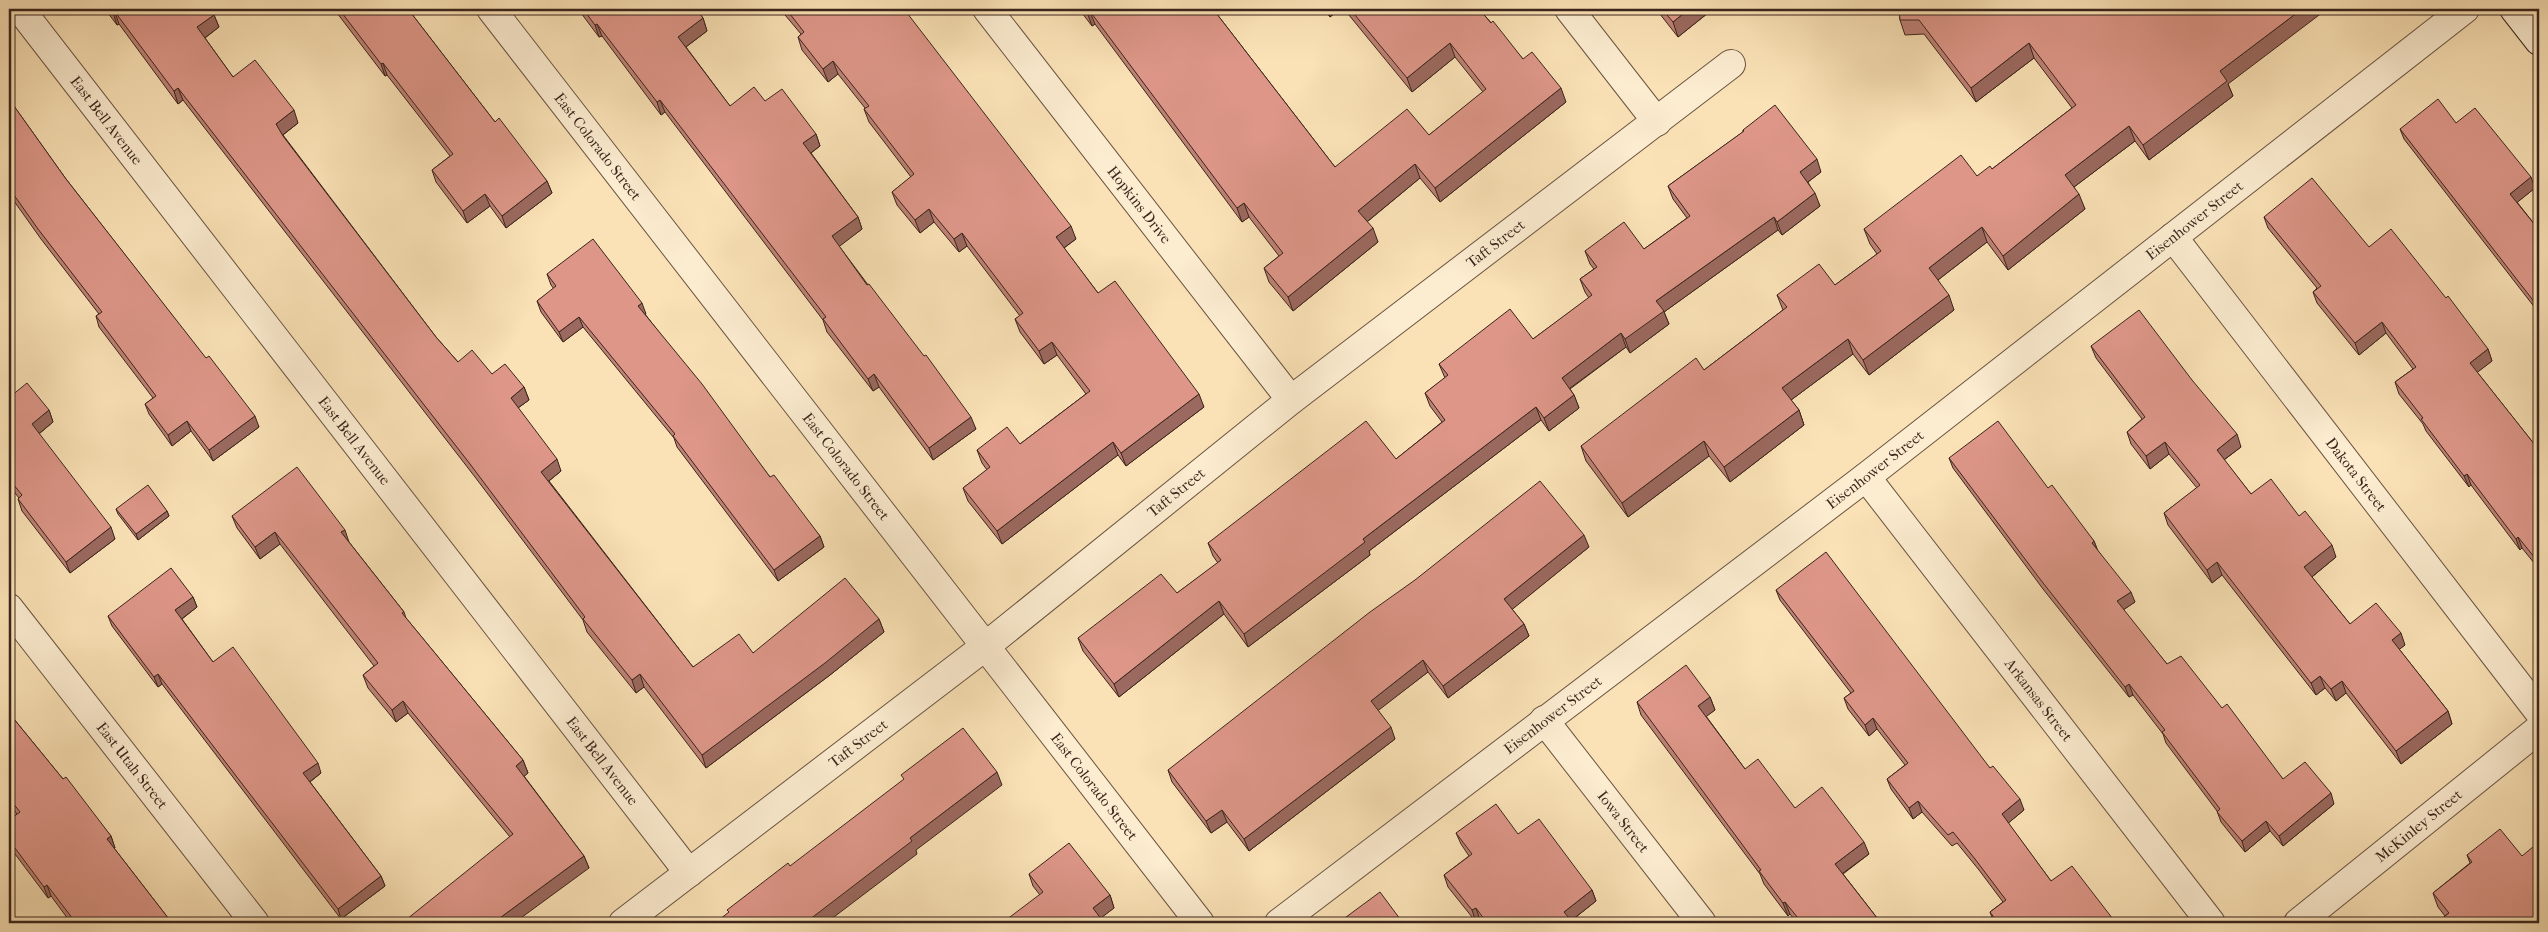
<svg xmlns="http://www.w3.org/2000/svg" width="2548" height="932" viewBox="0 0 2548 932" font-family="'IM FELL French Canon',serif">
<style>
.lines{fill:none;stroke-linecap:round;stroke-linejoin:round}
.minor-casing{stroke:#6a5442;stroke-width:30}
.secondary-casing{stroke:#3a251c;stroke-width:30}
.minor{stroke:#fcecd0;stroke-width:28}
.secondary{stroke:#fcecd0;stroke-width:28}
.wall{fill:#be8175;stroke:#3a251c}
.shaded-wall{fill:#9b695f;stroke:#3a251c}
.building{fill:#dd9688;stroke:#3a251c}
.labels{text-anchor:middle;dominant-baseline:central;stroke-width:5;stroke-linejoin:round;paint-order:stroke}
.street-label{font-size:15px;fill:#3a251c;stroke:#fcecd0}
</style>
<rect width="100%" height="100%" fill="#fae2b6"/>
<filter id="stains"><feTurbulence type="fractalNoise" baseFrequency=".004" numOctaves="4"/><feColorMatrix values="0 0 0 0 .2 0 0 0 0 .09 0 0 0 0 .02 0 0 0 .5 -.17"/></filter>
<radialGradient id="worn" r=".72"><stop offset=".6" stop-color="#630" stop-opacity="0"/><stop offset="1" stop-color="#630" stop-opacity=".3"/></radialGradient>
<g class="lines">
<defs>
<g id="minor">
<path id="s1" d="M 20,9 L 689,873"/>
<path id="s2" d="M 491,9 L 1200,923"/>
<path id="s3" d="M 987,9 L 1291,400"/>
<polyline points="1569,9 1657,122"/>
<path id="s4" d="M 2173,237 L 2539,712"/>
<path id="s5" d="M 1866,477 L 2211,923"/>
<path id="s6" d="M 9,608 L 255,923"/>
<path id="s7" d="M 1544,720 L 1702,923"/>
<path id="s8" d="M 623,923 L 987,645 L 1291,400 L 1731,64"/>
<path id="s9" d="M 1279,923 L 1866,477 L 2465,9"/>
<path id="s10" d="M 2298,923 L 2539,729"/>
</g>
<polyline id="secondary" points="2514,9 2539,41"/>
</defs>
<use href="#minor" class="minor-casing"/>
<use href="#secondary" class="secondary-casing"/>
<use href="#minor" class="minor"/>
<use href="#secondary" class="secondary"/>
</g>
<g class="wall">
<polygon points="105,9 210,9 214,15 219,27 205,38 233,77 298,123 283,135 436,337 458,362 524,387 529,400 518,408 561,471 549,481 693,667 753,653 879,619 884,632 830,675 706,768 644,687 636,693 587,632 583,620 475,477 183,100 178,104 119,24 117,25"/>
<polygon points="334,9 408,9 495,122 547,181 552,193 506,228 490,206 467,223 436,182 432,170 450,156 387,75 385,76"/>
<polygon points="578,9 696,9 703,18 707,31 686,47 730,106 765,101 816,134 820,146 811,153 858,217 862,229 839,246 976,429 933,460 879,387 873,391 827,332 823,320 665,112 661,115 602,36 599,37"/>
<polygon points="780,9 880,9 1076,239 1064,248 1098,293 1204,407 1126,466 1118,455 1002,544 968,501 963,488 987,470 982,463 977,450 1020,444 1086,394 1057,355 1044,364 1020,332 1015,319 1020,316 967,246 959,252 934,222 920,233 897,205 892,192 911,177 869,122 864,109 865,108 838,74 828,82 802,50 798,37 801,34"/>
<polygon points="1079,9 1213,9 1335,167 1429,135 1483,92 1455,57 1412,92 1344,9 1479,9 1523,59 1566,102 1440,202 1420,178 1367,222 1378,242 1293,311 1269,282 1264,268 1279,256 1249,217 1242,222 1095,24 1092,26"/>
<polygon points="1324,9 1340,9 1330,17"/>
<polygon points="1656,9 1713,9 1678,37"/>
<polygon points="1899,9 2228,84 2233,96 2149,160 2135,141 2074,187 2085,209 2008,270 1987,242 1938,280 1954,310 1869,375 1853,354 1791,400 1799,410 1804,425 1730,482 1709,456 1628,517 1586,461 1581,446 1704,370 1783,310 1777,295 1835,285 1877,254 1870,244 1864,229 1992,169 2072,108 2034,58 1976,102 1924,34 1905,35 1900,20"/>
<polygon points="9,96 11,102 66,179 259,427 213,461 191,431 172,446 149,414 145,404 153,398 99,327 96,316 99,314 41,239 9,194"/>
<polygon points="2456,123 2535,188 2517,202 2539,230 2539,313 2404,139 2400,129"/>
<polygon points="1743,130 1821,172 1808,182 1820,206 1782,235 1778,230 1664,312 1669,324 1630,353 1626,347 1570,389 1574,395 1579,408 1549,431 1541,420 1369,551 1370,555 1248,647 1224,614 1119,697 1083,651 1078,638 1177,593 1218,563 1213,556 1208,543 1396,459 1442,422 1430,406 1425,393 1445,378 1439,364 1533,339 1589,298 1585,292 1580,279 1594,269 1590,264 1585,251 1644,249 1687,218 1673,199 1668,186 1743,132"/>
<polygon points="2264,217 2369,247 2488,349 2492,361 2477,372 2531,440 2539,450 2539,569 2522,548 2520,550 2471,485 2469,487 2426,431 2423,424 2399,394 2395,382 2413,369 2386,333 2359,355 2317,303 2313,292 2317,288 2268,228"/>
<polygon points="547,274 646,314 645,314 770,477 820,536 824,547 778,581 677,447 674,438 583,327 563,342 541,312 537,301 554,289 551,285"/>
<polygon points="2091,346 2241,447 2224,460 2251,494 2299,516 2336,557 2312,577 2350,624 2405,645 2399,649 2448,711 2452,724 2401,764 2346,693 2336,701 2325,688 2316,695 2222,575 2212,583 2168,525 2164,513 2197,488 2169,454 2150,469 2131,444 2127,432 2142,419 2096,358"/>
<polygon points="9,394 11,396 49,410 53,422 39,434 115,539 70,573 22,511 18,499 19,498 9,485"/>
<polygon points="1949,458 2048,488 2094,541 2098,551 2135,602 2123,610 2167,664 2222,708 2283,779 2334,804 2283,846 2270,831 2245,852 2221,822 2217,811 2166,743 2163,734 2133,695 2129,697 2043,589 1953,468"/>
<polygon points="116,509 167,511 169,516 138,540 118,514"/>
<polygon points="232,516 349,542 404,612 406,618 523,760 528,773 524,776 584,856 589,868 510,837 408,713 396,722 368,688 363,675 374,666 280,544 260,559 237,528"/>
<polygon points="1589,547 1512,609 1524,624 1529,636 1448,698 1428,672 1378,710 1395,739 1249,851 1227,822 1211,833 1172,782 1168,770"/>
<polygon points="1776,590 1990,768 2024,810 2008,823 2051,881 2116,923 1994,923 1990,912 2003,902 1979,870 1957,843 1952,846 1922,812 1913,819 1891,789 1887,779 1905,765 1877,729 1869,736 1848,709 1844,698 1851,693 1780,600"/>
<polygon points="193,597 197,607 182,619 213,662 321,773 310,782 381,876 385,886 341,919 162,684 158,687 112,626 108,616"/>
<polygon points="1710,697 1715,710 1706,716 1745,769 1795,808 1869,854 1843,874 1881,923 1797,923 1790,914 1788,916 1764,884 1760,874 1641,715 1637,702"/>
<polygon points="9,713 63,779 111,836 115,848 114,848 172,923 71,923 51,896 48,898 9,846 9,820 17,814 9,804"/>
<polygon points="1456,833 1518,834 1592,890 1596,901 1571,921 1573,923 1483,923 1480,920 1476,922 1448,887 1444,875 1469,856 1461,844"/>
<polygon points="2467,855 2522,856 2445,916 2438,907 2433,893 2470,863"/>
<polygon points="1029,874 1110,895 1114,908 1100,918 1040,895 1033,886"/>
</g>
<g class="shaded-wall">
<polygon points="1327,9 1340,9 1330,17"/>
<polygon points="1689,9 1713,9 1678,37 1673,22"/>
<polygon points="2302,9 2327,9 2228,84 2233,96 2149,160 2143,145 2220,71"/>
<polygon points="2329,9 2337,9 2331,13"/>
<polygon points="1089,10 1095,24 1092,26 1087,12"/>
<polygon points="115,12 119,24 117,25 113,13"/>
<polygon points="214,15 219,27 202,40 197,27"/>
<polygon points="703,18 707,31 683,49 678,37"/>
<polygon points="597,24 602,36 599,37 595,25"/>
<polygon points="1450,43 1455,57 1412,92 1407,78"/>
<polygon points="2029,43 2034,58 1976,102 1971,88"/>
<polygon points="833,61 838,74 828,82 823,69"/>
<polygon points="383,63 387,75 385,76 381,64"/>
<polygon points="178,88 183,100 178,104 174,91"/>
<polygon points="1561,88 1566,102 1440,202 1435,188"/>
<polygon points="660,100 665,112 661,115 657,102"/>
<polygon points="294,110 298,123 280,137 276,124"/>
<polygon points="2129,126 2135,141 2070,190 2065,175"/>
<polygon points="816,134 820,146 808,155 803,143"/>
<polygon points="1817,159 1821,172 1804,185 1800,172"/>
<polygon points="1415,164 1420,178 1363,225 1358,211"/>
<polygon points="2531,177 2535,188 2514,205 2510,194"/>
<polygon points="547,181 552,193 506,228 502,216"/>
<polygon points="1815,193 1820,206 1782,235 1777,222"/>
<polygon points="485,194 490,206 467,223 463,211"/>
<polygon points="2079,194 2085,209 2008,270 2003,256"/>
<polygon points="1244,203 1249,217 1242,222 1237,208"/>
<polygon points="929,209 934,222 920,233 915,220"/>
<polygon points="858,217 862,229 836,249 832,236"/>
<polygon points="1774,217 1778,230 1664,312 1669,324 1630,353 1625,339 1656,301"/>
<polygon points="1071,226 1076,239 1061,250 1056,237"/>
<polygon points="1982,227 1987,242 1934,283 1929,268"/>
<polygon points="1373,228 1378,242 1293,311 1288,297"/>
<polygon points="962,233 967,246 959,252 954,239"/>
<polygon points="1949,295 1954,310 1869,375 1863,360"/>
<polygon points="642,303 646,314 642,316 638,306"/>
<polygon points="579,317 583,327 563,342 559,332"/>
<polygon points="2382,322 2386,333 2359,355 2355,343"/>
<polygon points="1621,333 1626,347 1566,391 1562,378"/>
<polygon points="1848,339 1853,354 1787,403 1782,388"/>
<polygon points="1052,342 1057,355 1044,364 1039,351"/>
<polygon points="2488,349 2492,361 2474,375 2470,363"/>
<polygon points="874,374 879,387 873,391 868,379"/>
<polygon points="524,387 529,400 515,410 511,398"/>
<polygon points="1199,394 1204,407 1126,466 1121,453"/>
<polygon points="1574,395 1579,408 1549,431 1544,418"/>
<polygon points="1536,407 1541,420 1369,551 1370,555 1248,647 1244,634 1363,539"/>
<polygon points="49,410 53,422 36,436 32,424"/>
<polygon points="1799,410 1804,425 1730,482 1724,467"/>
<polygon points="255,416 259,427 213,461 209,450"/>
<polygon points="971,417 976,429 933,460 929,448"/>
<polygon points="187,421 191,431 172,446 168,435"/>
<polygon points="2237,434 2241,447 2221,462 2217,450"/>
<polygon points="1704,441 1709,456 1628,517 1622,503"/>
<polygon points="1113,442 1118,455 1002,544 997,531"/>
<polygon points="2165,442 2169,454 2150,469 2146,456"/>
<polygon points="557,459 561,471 545,484 541,472"/>
<polygon points="2467,474 2471,485 2469,487 2464,476"/>
<polygon points="167,511 169,516 138,540 136,534"/>
<polygon points="111,527 115,539 70,573 66,562"/>
<polygon points="345,530 349,542 341,532"/>
<polygon points="275,532 280,544 260,559 255,547"/>
<polygon points="1584,535 1589,547 1509,612 1504,599"/>
<polygon points="820,536 824,547 778,581 774,570"/>
<polygon points="2518,537 2522,548 2520,550 2516,539"/>
<polygon points="2094,541 2098,552 2092,543"/>
<polygon points="2332,545 2336,557 2308,580 2304,567"/>
<polygon points="2217,562 2222,575 2212,583 2207,570"/>
<polygon points="2131,592 2135,602 2120,612 2117,601"/>
<polygon points="193,597 197,607 179,621 175,610"/>
<polygon points="1219,601 1224,614 1119,697 1114,684"/>
<polygon points="879,619 884,632 830,675 706,768 702,755"/>
<polygon points="1524,624 1529,636 1448,698 1443,686"/>
<polygon points="2401,633 2405,645 2396,652 2392,640"/>
<polygon points="1423,660 1428,672 1375,713 1371,701"/>
<polygon points="158,674 162,684 158,687 154,677"/>
<polygon points="640,674 644,687 636,693 632,680"/>
<polygon points="2320,676 2325,688 2316,695 2311,683"/>
<polygon points="2342,681 2346,693 2336,701 2331,689"/>
<polygon points="2129,684 2133,695 2129,697 2125,687"/>
<polygon points="1710,697 1715,710 1703,719 1698,706"/>
<polygon points="403,701 408,713 396,722 392,710"/>
<polygon points="2448,711 2452,724 2401,764 2396,751"/>
<polygon points="1873,718 1877,729 1869,736 1865,725"/>
<polygon points="1391,727 1395,739 1249,851 1244,839"/>
<polygon points="523,760 528,773 521,779 516,766"/>
<polygon points="318,763 321,773 307,784 303,773"/>
<polygon points="997,772 1002,785 916,850 917,854 826,923 805,923 910,838"/>
<polygon points="2331,793 2334,804 2283,846 2279,836"/>
<polygon points="2020,799 2024,810 2006,825 2002,814"/>
<polygon points="1918,801 1922,812 1913,819 1909,808"/>
<polygon points="1222,810 1227,822 1211,833 1206,821"/>
<polygon points="2266,821 2270,831 2245,852 2242,841"/>
<polygon points="111,836 115,848 111,850 107,839"/>
<polygon points="1864,842 1869,854 1839,876 1835,864"/>
<polygon points="584,856 589,868 514,923 493,923"/>
<polygon points="381,876 385,886 341,919 338,909"/>
<polygon points="47,885 51,896 48,898 44,887"/>
<polygon points="1592,890 1596,901 1568,923 1564,912"/>
<polygon points="1110,895 1114,908 1097,921 1093,908"/>
<polygon points="1785,902 1790,914 1788,916 1783,903"/>
<polygon points="1476,908 1480,920 1476,922 1472,910"/>
</g>
<g class="building">
<polygon points="110,9 210,9 214,15 197,27 233,77 255,60 294,110 276,124 283,136 436,337 458,362 472,350 492,374 505,364 524,387 511,398 557,459 541,472 693,667 739,634 753,653 845,578 879,619 825,663 702,755 640,674 632,680 583,619 585,617 470,464 178,88 174,91 115,12 113,13"/>
<polygon points="339,9 408,9 495,122 499,118 547,181 502,216 485,194 463,211 432,170 453,154 383,63 381,64"/>
<polygon points="583,9 696,9 703,18 678,37 730,106 754,87 765,101 782,89 816,134 803,143 858,217 832,236 867,285 869,284 924,356 926,355 971,417 929,448 874,374 868,379 823,319 826,317 660,100 657,102 597,24 595,25"/>
<polygon points="786,9 880,9 883,13 888,9 904,9 1071,226 1056,237 1098,293 1115,281 1199,394 1121,453 1113,442 997,531 963,488 990,467 977,450 1007,427 1020,444 1090,391 1052,342 1039,351 1015,319 1023,313 962,233 954,239 929,209 915,220 892,192 914,174 864,109 869,106 833,61 823,69 798,37 804,32"/>
<polygon points="1085,9 1213,9 1335,167 1407,109 1429,135 1486,89 1450,43 1407,78 1350,9 1479,9 1491,23 1493,21 1523,59 1532,52 1561,88 1435,188 1415,164 1358,211 1373,228 1288,297 1264,268 1283,253 1244,203 1237,208 1089,10 1087,12"/>
<polygon points="1662,9 1689,9 1673,22"/>
<polygon points="1899,9 2302,9 2220,71 2227,81 2143,145 2129,126 2065,175 2079,194 2003,256 1982,227 1929,268 1949,295 1863,360 1848,339 1782,388 1799,410 1724,467 1704,441 1622,503 1581,446 1696,358 1704,370 1787,307 1777,295 1819,264 1835,285 1881,251 1864,229 1961,155 1977,176 1990,166 1992,169 2076,105 2029,43 1971,88 1919,20 1900,20"/>
<polygon points="9,99 66,179 206,358 209,356 255,416 209,450 187,421 168,435 145,404 156,396 96,316 102,312 38,229 9,188"/>
<polygon points="2438,99 2456,123 2475,108 2531,177 2510,194 2539,230 2539,308 2400,129"/>
<polygon points="1775,105 1817,159 1800,172 1815,193 1777,222 1774,217 1656,301 1664,311 1625,339 1621,333 1562,378 1574,395 1544,418 1536,407 1363,539 1365,542 1244,634 1219,601 1114,684 1078,638 1161,574 1177,593 1221,560 1208,543 1366,421 1396,459 1445,420 1425,393 1448,375 1439,364 1510,309 1533,339 1592,295 1580,279 1597,267 1585,251 1624,222 1644,249 1690,216 1668,186 1744,131 1743,130"/>
<polygon points="2312,178 2369,247 2391,229 2446,298 2448,296 2488,349 2470,363 2531,440 2539,450 2539,563 2518,537 2516,539 2467,474 2464,476 2421,419 2423,418 2395,382 2416,367 2382,322 2355,343 2313,292 2321,286 2264,217"/>
<polygon points="593,239 642,303 638,306 702,384 770,477 774,475 820,536 774,570 673,436 675,434 579,317 559,332 537,301 556,286 547,274"/>
<polygon points="2139,310 2192,380 2237,434 2217,450 2251,494 2271,479 2299,516 2305,511 2332,545 2304,567 2350,624 2376,603 2401,633 2392,640 2448,711 2396,751 2342,681 2331,689 2320,676 2311,683 2217,562 2207,570 2164,513 2200,485 2165,442 2146,456 2127,432 2145,417 2091,346"/>
<polygon points="27,383 49,410 32,424 111,527 66,562 18,499 22,495 9,479 9,394 11,396"/>
<polygon points="1998,421 2048,488 2052,485 2094,541 2092,543 2131,592 2117,601 2167,664 2181,656 2222,708 2227,704 2283,779 2305,762 2331,793 2279,836 2266,821 2242,841 2217,812 2220,809 2162,732 2165,730 2129,684 2125,687 2040,579 1949,458"/>
<polygon points="297,467 345,530 341,532 404,612 402,613 523,760 516,766 584,856 493,923 402,923 513,834 403,701 392,710 363,675 378,663 275,532 255,547 232,516"/>
<polygon points="1540,481 1584,535 1504,599 1524,624 1443,686 1423,660 1371,701 1391,727 1244,839 1222,810 1206,821 1168,770 1370,612 1415,580"/>
<polygon points="148,485 167,511 136,534 116,509"/>
<polygon points="1826,552 1990,768 1993,766 2020,799 2002,814 2051,881 2072,866 2116,923 1998,923 1990,912 2006,900 1975,859 1953,832 1948,835 1918,801 1909,808 1887,779 1908,763 1873,718 1865,725 1844,698 1854,691 1776,590"/>
<polygon points="171,568 193,597 175,610 213,662 233,647 318,763 303,773 381,876 338,909 158,674 154,677 108,616"/>
<polygon points="1686,665 1710,697 1698,706 1745,769 1758,759 1795,808 1822,787 1864,842 1835,864 1881,923 1802,923 1785,902 1783,903 1759,871 1761,870 1637,702"/>
<polygon points="9,713 63,779 66,777 111,836 107,839 172,923 105,923 103,921 100,923 76,923 47,885 44,887 9,840 9,820 20,812 9,798"/>
<polygon points="963,728 997,772 910,838 912,841 805,923 715,923 729,912 727,910 788,863 790,866 904,779 901,775"/>
<polygon points="1496,804 1518,834 1539,819 1592,890 1564,912 1573,923 1487,923 1476,908 1472,910 1444,875 1472,854 1456,833"/>
<polygon points="2500,829 2522,856 2539,842 2539,923 2436,923 2449,913 2433,893 2472,862 2467,855"/>
<polygon points="1069,843 1110,895 1093,908 1104,923 1002,923 1043,892 1029,874"/>
<polygon points="1380,892 1403,923 1338,923"/>
</g>
<g class="labels">
<g class="street-label">
<text stroke="none"><textPath href="#s1" startOffset="141">East Bell Avenue</textPath></text>
<text stroke="none"><textPath href="#s2" startOffset="174">East Colorado Street</textPath></text>
<text stroke="none"><textPath href="#s3" startOffset="248">Hopkins Drive</textPath></text>
<text stroke="none"><textPath href="#s9" startOffset="1154">Eisenhower Street</textPath></text>
<text stroke="none"><textPath href="#s8" startOffset="1106">Taft Street</textPath></text>
<text stroke="none"><textPath href="#s1" startOffset="546">East Bell Avenue</textPath></text>
<text stroke="none"><textPath href="#s2" startOffset="579">East Colorado Street</textPath></text>
<text stroke="none"><textPath href="#s9" startOffset="749">Eisenhower Street</textPath></text>
<text stroke="none"><textPath href="#s4" startOffset="300">Dakota Street</textPath></text>
<text stroke="none"><textPath href="#s8" startOffset="701">Taft Street</textPath></text>
<text stroke="none"><textPath href="#s5" startOffset="282">Arkansas Street</textPath></text>
<text stroke="none"><textPath href="#s9" startOffset="344">Eisenhower Street</textPath></text>
<text stroke="none"><textPath href="#s8" startOffset="296">Taft Street</textPath></text>
<text stroke="none"><textPath href="#s1" startOffset="951">East Bell Avenue</textPath></text>
<text stroke="none"><textPath href="#s6" startOffset="200">East Utah Street</textPath></text>
<text stroke="none"><textPath href="#s2" startOffset="984">East Colorado Street</textPath></text>
<text stroke="none"><textPath href="#s7" startOffset="129">Iowa Street</textPath></text>
<text stroke="none"><textPath href="#s10" startOffset="155">McKinley Street</textPath></text>
</g>
</g>
<rect width="2548" height="932" fill="none" stroke="#fae2b6" stroke-width="30"/>
<rect x="10" y="10" width="2528" height="912" fill="none" stroke="#3a251c" stroke-width="2.5"/>
<rect x="15" y="15" width="2518" height="902" fill="none" stroke="#3a251c"/>
<rect width="100%" height="100%" filter="url(#stains)"/>
<rect width="100%" height="100%" fill="url(#worn)"/>
</svg>
